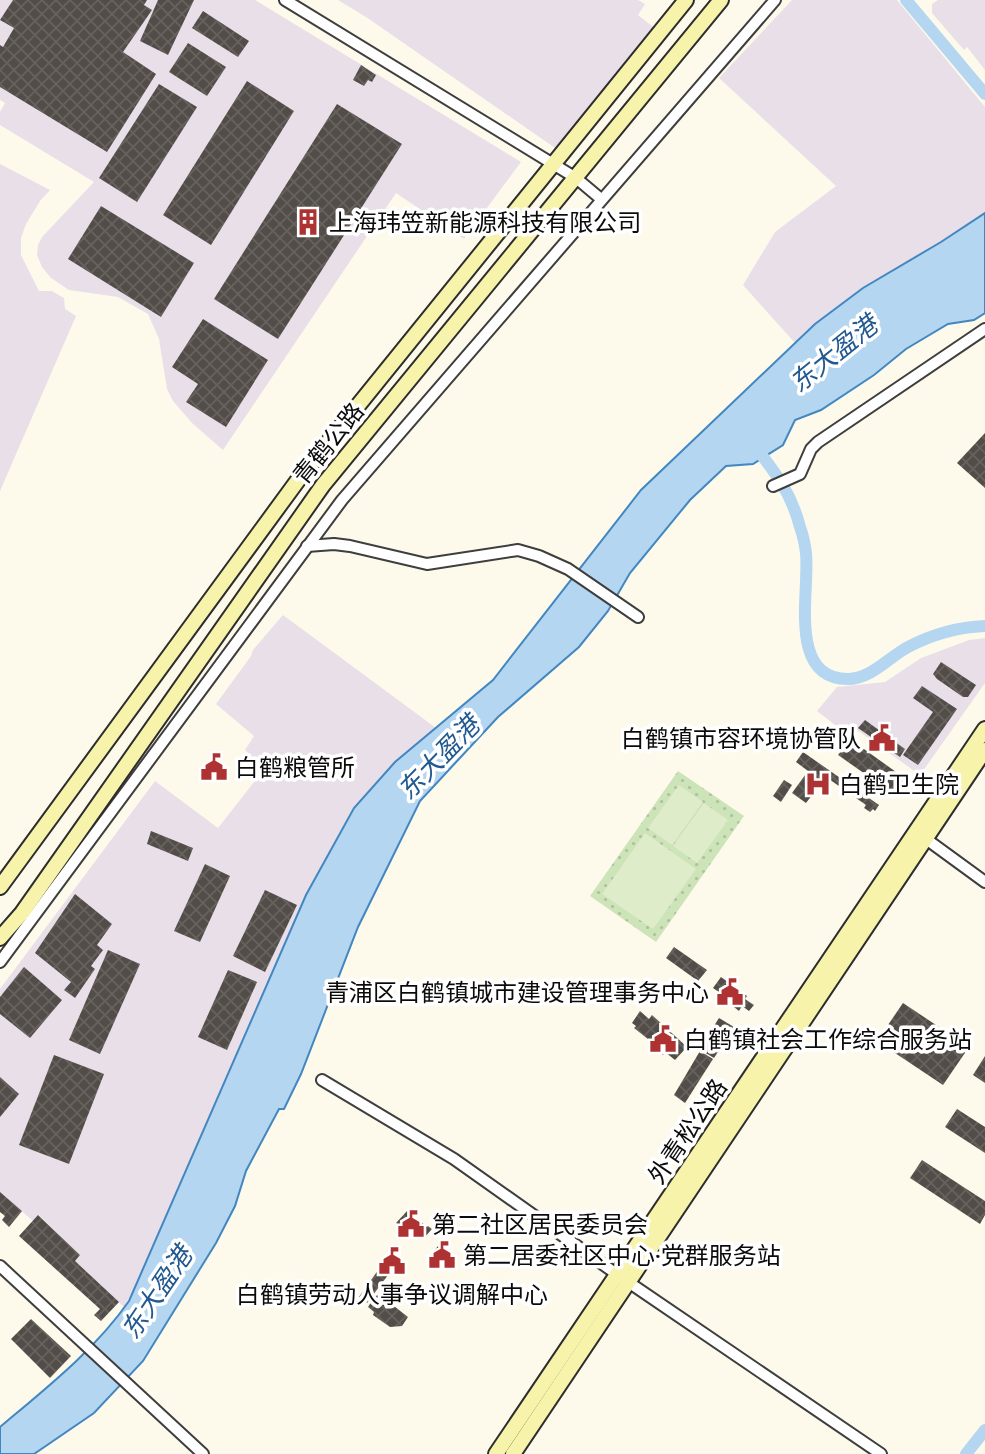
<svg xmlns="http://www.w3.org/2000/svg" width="985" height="1454" viewBox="0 0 985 1454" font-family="'PT Serif','Noto Sans SC',serif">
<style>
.industrial{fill:#e9dfe9}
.park{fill:url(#park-dots)}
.pitch{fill:#deecc9}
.water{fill:#b4d6f0;stroke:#4287c0;stroke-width:2}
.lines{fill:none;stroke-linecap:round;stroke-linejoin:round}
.canal{stroke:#b4d6f0;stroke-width:12}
.building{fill:url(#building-cross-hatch)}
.minor-casing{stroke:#3e3e3e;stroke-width:14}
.secondary-casing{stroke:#2d2d2d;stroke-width:18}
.minor{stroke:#fff;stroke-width:10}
.secondary{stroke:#f7f3ab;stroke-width:14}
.labels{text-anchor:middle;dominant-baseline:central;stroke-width:7;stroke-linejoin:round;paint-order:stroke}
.poi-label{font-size:24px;fill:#0b0b0b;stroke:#fff;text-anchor:start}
.street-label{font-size:24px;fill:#0b0b0b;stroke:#fff}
.water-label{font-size:26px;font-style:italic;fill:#215990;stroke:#fff}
</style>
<defs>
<pattern id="park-dots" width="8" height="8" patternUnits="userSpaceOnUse" patternTransform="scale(1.75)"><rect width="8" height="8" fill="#cce4b8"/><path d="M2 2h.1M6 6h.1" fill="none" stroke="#aec29d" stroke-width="1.8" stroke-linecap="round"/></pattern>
<pattern id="building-cross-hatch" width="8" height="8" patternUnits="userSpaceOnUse" patternTransform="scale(1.75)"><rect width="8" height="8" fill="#524d48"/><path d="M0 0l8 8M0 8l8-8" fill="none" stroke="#66625e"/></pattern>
</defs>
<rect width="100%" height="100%" fill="#fdfaeb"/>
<g class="industrial">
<polygon points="0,0 255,0 521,162 464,239 396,193 223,450 192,423 173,401 167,389 159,339 148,314 118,297 69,290 51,278 42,267 37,255 38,245 42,237 94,182 0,125 0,112 5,103 0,100"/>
<polygon points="338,0 638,0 645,4 638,15 656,29 558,150 366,17"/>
<polygon points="792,0 897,0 985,107 985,213 941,242 863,288 815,324 795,343 743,285 775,232 836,186 719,78"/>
<polygon points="938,0 985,0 985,70 967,47 964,50 932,13 932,4"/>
<polygon points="0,164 50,190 40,201 26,224 21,238 21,255 39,291 52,291 64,298 65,309 76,316 0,491"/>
<polygon points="283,615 436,728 395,762 354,808 306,895 141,1276 124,1307 75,1261 80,1255 39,1215 33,1221 0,1192 0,989 155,781 218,828 265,768 245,750 254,736 216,704 251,656 253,650"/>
<polygon points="985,638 985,683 920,775 857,730 851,737 817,711 837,687 885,682 921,658 969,640"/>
</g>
<polygon class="park" points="678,771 744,816 656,942 590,896"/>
<g class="pitch">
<polygon points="679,785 703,802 672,845 648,828"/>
<polygon points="704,803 728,820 697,863 673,846"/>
<polygon points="645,833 696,869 653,929 602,894"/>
</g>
<path class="water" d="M 985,213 L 985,313 L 974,320 L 948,324 L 906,349 L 874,375 L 821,410 L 795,420 L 783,445 L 753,464 L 726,466 L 690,500 L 630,573 L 608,611 L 579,647 L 498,717 L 420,801 L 358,927 L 301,1074 L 284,1109 L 279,1109 L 246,1171 L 235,1206 L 216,1243 L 143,1361 L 94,1413 L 34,1454 L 0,1454 L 0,1427 C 45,1389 95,1350 129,1301 L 306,895 L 354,808 L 395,762 L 493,680 L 641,490 L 815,324 L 863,288 L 941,242 Z"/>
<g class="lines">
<g class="canal">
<polyline points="906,0 985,94"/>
<path d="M 753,444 C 775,472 791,492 800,527 C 803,535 805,545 806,553 C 810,591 787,679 848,679 C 871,679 889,657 908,647 C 931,635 959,627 985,626"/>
<polyline points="966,1454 985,1430"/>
</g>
</g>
<g class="building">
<polygon points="13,0 147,0 144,5 152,10 123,52 156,74 107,152 0,87 0,45 3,47 14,28 0,20"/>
<polygon points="158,0 194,0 168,55 140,41"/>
<polygon points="203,11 249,41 238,57 192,28"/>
<polygon points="188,43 226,67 207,96 169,72"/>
<polygon points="361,65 376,75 372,82 368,80 364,86 353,80"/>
<polygon points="247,81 294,111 211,245 163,215"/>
<polygon points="159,84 197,107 137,202 99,178"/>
<polygon points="337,104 402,144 278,339 214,299"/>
<polygon points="101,206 194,263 161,317 68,259"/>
<polygon points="203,319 268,360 226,427 186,402 198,384 172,367"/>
<polygon points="985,433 985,488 957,463"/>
<polygon points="941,662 976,685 968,697 963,697 937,679 933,674"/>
<polygon points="922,686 957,709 918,765 903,755 933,712 913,698"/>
<polygon points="865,720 905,749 900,757 858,728"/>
<polygon points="850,739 910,782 901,795 895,795 838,755"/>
<polygon points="803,752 879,805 875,811 873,809 870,812 864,808 866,805 826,777 806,803 792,793 808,771 796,762"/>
<polygon points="784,780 792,785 781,802 773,796"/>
<polygon points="151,831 193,848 188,861 147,844"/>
<polygon points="205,864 230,876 200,942 174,931"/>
<polygon points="265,890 297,905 265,972 233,956"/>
<polygon points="75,894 112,924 97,945 103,950 91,966 95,969 75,998 64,990 71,982 35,953"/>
<polygon points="674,947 707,970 698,981 666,958"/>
<polygon points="108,950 140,964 100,1054 69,1040"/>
<polygon points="24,967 62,1000 30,1038 0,1014 0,997"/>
<polygon points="228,970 257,982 227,1050 198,1037"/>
<polygon points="721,977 747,996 745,999 754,1005 749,1011 742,1006 739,1011 734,1007 736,1004 713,988"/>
<polygon points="903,1003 969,1047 943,1085 877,1041"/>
<polygon points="640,1011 649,1019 652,1015 687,1047 675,1060 665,1052 663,1055 656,1049 658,1047 634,1028 636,1026 632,1023"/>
<polygon points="719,1018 734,1027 714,1058 699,1049"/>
<polygon points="700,1051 713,1059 685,1103 674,1095"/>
<polygon points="54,1055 104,1074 69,1164 19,1145"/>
<polygon points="985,1056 985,1083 973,1075"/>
<polygon points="0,1077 19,1094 0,1117"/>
<polygon points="957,1109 985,1127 985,1153 945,1127"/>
<polygon points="922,1160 985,1201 985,1215 980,1224 910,1178"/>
<polygon points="0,1192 22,1211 9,1227 2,1220 5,1216 0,1212"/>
<polygon points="408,1210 427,1227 428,1226 432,1229 423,1239 419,1236 416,1239 396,1223"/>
<polygon points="38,1215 80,1255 75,1261 119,1302 101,1321 94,1315 100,1309 19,1236"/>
<polygon points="439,1245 453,1257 445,1266 431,1254"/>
<polygon points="391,1252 400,1259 367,1303 359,1297"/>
<polygon points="380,1295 408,1317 402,1326 390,1327 373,1315 374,1312 368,1307 375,1296"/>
<polygon points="31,1319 71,1356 50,1378 11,1339"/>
</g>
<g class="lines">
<defs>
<g id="minor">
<polyline points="285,0 576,178 601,199"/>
<polyline points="773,486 800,474 811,449 818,442 985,329"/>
<polyline points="307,546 334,544 350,546 427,564 518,550 539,556 568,569 638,617"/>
<polyline points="922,836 985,882"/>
<polyline points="0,962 342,500 775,0"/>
<polyline points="322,1080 454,1159 618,1275 881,1454"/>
<polyline points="0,1266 203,1454"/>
</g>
<g id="secondary">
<polyline points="0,887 301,476 686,0"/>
<polyline points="0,938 22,913 323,485 721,0"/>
<polyline points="496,1454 985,729"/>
<polyline points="513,1454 985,750"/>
</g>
</defs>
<use href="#minor" class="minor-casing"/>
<use href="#secondary" class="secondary-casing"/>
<use href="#minor" class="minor"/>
<use href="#secondary" class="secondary"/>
</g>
<defs>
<symbol id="building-bare" viewBox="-9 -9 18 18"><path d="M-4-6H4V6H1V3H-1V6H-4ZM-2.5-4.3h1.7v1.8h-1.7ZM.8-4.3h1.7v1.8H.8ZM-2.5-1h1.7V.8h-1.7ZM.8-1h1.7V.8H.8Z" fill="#ad3231" stroke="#fff" stroke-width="2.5" paint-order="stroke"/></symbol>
<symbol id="civic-bare" viewBox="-9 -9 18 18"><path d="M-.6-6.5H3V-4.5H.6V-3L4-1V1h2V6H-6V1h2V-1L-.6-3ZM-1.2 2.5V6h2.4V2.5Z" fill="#ad3231" stroke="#fff" stroke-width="2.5" paint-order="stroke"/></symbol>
<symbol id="hospital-bare" viewBox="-9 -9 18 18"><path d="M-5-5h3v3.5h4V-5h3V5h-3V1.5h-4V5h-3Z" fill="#ad3231" stroke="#fff" stroke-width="2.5" paint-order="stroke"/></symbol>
</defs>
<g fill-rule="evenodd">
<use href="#building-bare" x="289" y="203" width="38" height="38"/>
<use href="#civic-bare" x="863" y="719" width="38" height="38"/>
<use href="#civic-bare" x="195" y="748" width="38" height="38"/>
<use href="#hospital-bare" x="799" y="765" width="38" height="38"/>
<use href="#civic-bare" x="711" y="973" width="38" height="38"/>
<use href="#civic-bare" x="644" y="1020" width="38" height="38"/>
<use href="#civic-bare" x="392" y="1205" width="38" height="38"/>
<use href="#civic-bare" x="423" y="1236" width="38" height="38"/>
<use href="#civic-bare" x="373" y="1242" width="38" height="38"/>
</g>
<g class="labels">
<g class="poi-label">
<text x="329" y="222">上海玮笠新能源科技有限公司</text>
<text x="861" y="738" text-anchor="end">白鹤镇市容环境协管队</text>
<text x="235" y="767">白鹤粮管所</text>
<text x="839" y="784">白鹤卫生院</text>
<text x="709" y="992" text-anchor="end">青浦区白鹤镇城市建设管理事务中心</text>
<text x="684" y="1039">白鹤镇社会工作综合服务站</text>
<text x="432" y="1224">第二社区居民委员会</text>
<text x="463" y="1255">第二居委社区中心·党群服务站</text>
<text x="392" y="1294" text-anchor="middle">白鹤镇劳动人事争议调解中心</text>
</g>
<g class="street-label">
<text transform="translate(328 443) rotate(-51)">青鹤公路</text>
<text transform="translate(687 1131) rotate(-56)">外青松公路</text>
</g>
<g class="water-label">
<text transform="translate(833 353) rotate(-39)">东大盈港</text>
<text transform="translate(438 757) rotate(-46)">东大盈港</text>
<text transform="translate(156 1292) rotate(-56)">东大盈港</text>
</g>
</g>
</svg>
